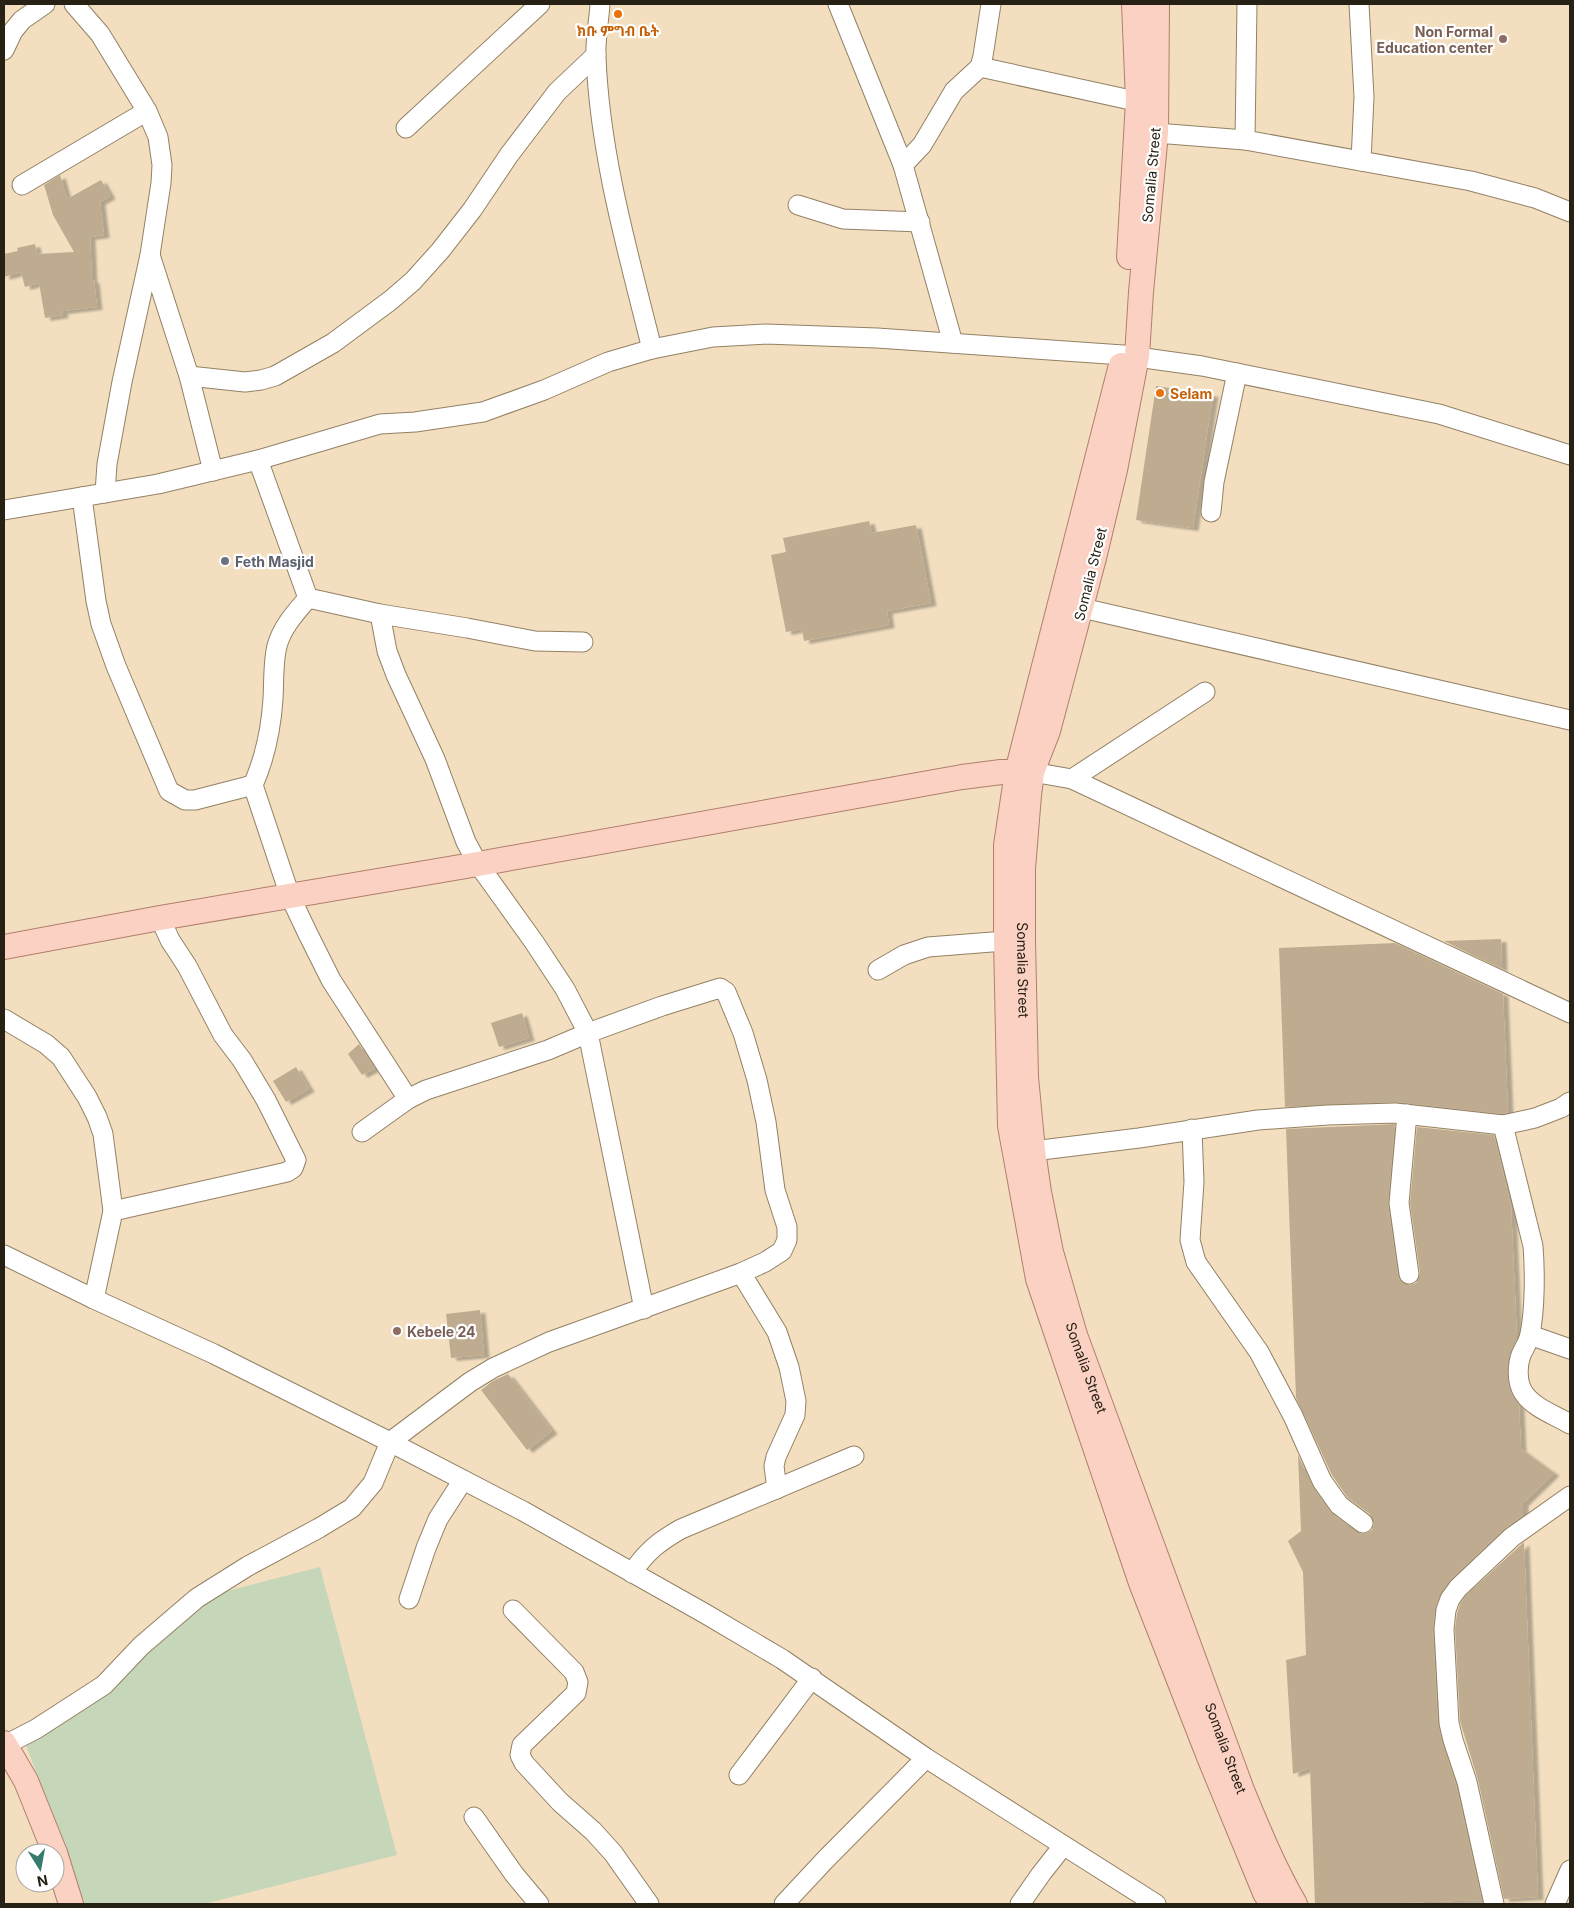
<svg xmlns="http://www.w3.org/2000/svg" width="1574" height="1908" viewBox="0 0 1574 1908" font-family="Inter,'Noto Sans Ethiopic',sans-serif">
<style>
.green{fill:#c6d7b9}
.building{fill:#bfac90;filter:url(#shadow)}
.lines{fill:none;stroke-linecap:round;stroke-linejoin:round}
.minor-casing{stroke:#938164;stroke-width:21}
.major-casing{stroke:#b07f6c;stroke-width:26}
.minor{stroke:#fff;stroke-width:19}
.major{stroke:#fbd1c3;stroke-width:24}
.food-dot{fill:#e8710a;stroke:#fff;stroke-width:2}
.education-dot{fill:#8d6e63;stroke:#fff;stroke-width:2}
.worship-dot{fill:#6b7280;stroke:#fff;stroke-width:2}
.labels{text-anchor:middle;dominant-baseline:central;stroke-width:4.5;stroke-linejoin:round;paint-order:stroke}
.food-label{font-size:14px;font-weight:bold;fill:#c56008;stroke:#fff}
.education-label{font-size:14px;font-weight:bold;fill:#785e54;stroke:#fff;text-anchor:end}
.street-label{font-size:14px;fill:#272014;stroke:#fff}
.worship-label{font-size:14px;font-weight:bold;fill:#5b616d;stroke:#fff;text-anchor:start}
</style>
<defs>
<filter id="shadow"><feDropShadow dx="5.5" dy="3" stdDeviation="1" flood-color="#0004"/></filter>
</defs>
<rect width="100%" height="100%" fill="#f3dfc0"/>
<polygon class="green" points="320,1567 397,1855 204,1904 85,1904 20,1729 114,1685 200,1598"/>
<g class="building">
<polygon points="60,175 67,199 101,180 110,196 100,202 104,235 90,237 92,281 94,280 97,307 62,311 63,315 45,318 39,283 25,287 21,272 4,277 4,254 18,251 17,248 35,244 37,254 74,252 53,215 44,185"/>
<polygon points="1156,386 1213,394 1193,528 1136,520"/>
<polygon points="869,521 872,533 916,525 931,603 887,611 889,625 804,641 802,629 786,632 771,555 786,552 783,538"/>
<polygon points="1501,939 1502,969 1444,941"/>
<polygon points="1395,943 1503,994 1508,1112 1502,1114 1395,1102 1285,1107 1279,948"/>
<polygon points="522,1013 529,1038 499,1047 491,1023"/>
<polygon points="359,1044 375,1068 362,1075 348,1054"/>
<polygon points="296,1067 309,1089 286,1102 273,1081"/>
<polygon points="1395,1124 1388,1204 1398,1276 1400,1281 1410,1285 1416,1283 1420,1273 1410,1203 1417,1127 1494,1135 1511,1206 1517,1339 1509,1357 1508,1381 1511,1393 1519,1405 1521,1449 1554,1473 1523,1503 1523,1515 1504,1529 1450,1580 1441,1593 1435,1609 1433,1630 1438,1725 1456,1785 1482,1900 1369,1904 1315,1904 1310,1768 1293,1774 1286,1660 1306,1655 1303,1572 1288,1541 1301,1531 1298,1455 1313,1487 1332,1514 1361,1534 1367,1533 1372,1530 1374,1524 1370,1514 1347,1497 1332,1475 1296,1398 1286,1129"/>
<polygon points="480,1310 484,1355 451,1358 446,1314"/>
<polygon points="508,1374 552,1431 527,1450 481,1390 493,1381"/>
<polygon points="1524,1542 1538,1897 1504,1899 1478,1780 1460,1721 1455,1629 1457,1613 1460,1604 1466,1595"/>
</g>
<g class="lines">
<defs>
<g id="minor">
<polyline points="74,4 100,34 147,111 158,137 162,165 161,183 150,255 122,382 107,464 105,493"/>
<path d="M 600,4 C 599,21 595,40 596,57 C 600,157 628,252 652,349"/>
<polyline points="838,4 903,165 953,343"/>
<polyline points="1359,4 1364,97 1361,161"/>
<polyline points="4,50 13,31 22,20 45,4"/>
<polyline points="980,67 1149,104"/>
<polyline points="406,128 540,4"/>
<polyline points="1156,133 1245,140 1471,181 1535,198 1570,212"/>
<polyline points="1245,140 1247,4"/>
<polyline points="903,165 922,145 954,91 980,67 983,56 991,4"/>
<polyline points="22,185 147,111"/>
<polyline points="798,205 843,219 920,222"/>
<polyline points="150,255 189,376 213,471"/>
<polyline points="189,376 245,382 261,380 275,376 333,343 391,300 413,281 440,251 472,210 509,155 557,92 596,55"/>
<polyline points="258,460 308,598"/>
<polyline points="82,497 96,601 101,624 116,666 169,791 185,800 195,800 253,785"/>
<polyline points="4,510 158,484 258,460 380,424 415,422 483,412 544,390 608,362 652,349 713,337 766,334 877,338 1123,355 1202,366 1439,414 1570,455"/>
<polyline points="1211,512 1214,482 1237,373"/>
<path d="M 308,598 C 296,612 282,627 277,646 C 273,662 274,682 273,699 C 271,729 265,758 253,785 L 290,896 L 307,932 L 331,980 L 408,1099"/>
<polyline points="308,598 380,614 467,628 535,641 583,642"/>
<polyline points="1082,608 1570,720"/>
<polyline points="380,614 387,651 396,675 435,759 466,842 478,864 534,942 565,989 588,1033 644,1309"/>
<polyline points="1032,772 1072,779 1570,1013"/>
<polyline points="1072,779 1205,692"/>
<polyline points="878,970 904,955 928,947 1019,940"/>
<polyline points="4,1019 46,1044 61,1057 87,1097 97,1117 103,1134 113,1211 94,1299"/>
<polyline points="1407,1114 1399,1203 1409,1274"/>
<path d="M 1503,1125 L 1533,1246 C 1535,1272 1535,1309 1530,1334 C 1529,1341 1524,1348 1521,1355 C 1517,1366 1517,1382 1523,1392 C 1533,1408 1555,1415 1570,1424"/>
<polyline points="1192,1129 1194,1182 1190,1240 1196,1262 1259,1352 1293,1416 1322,1481 1339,1505 1363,1523"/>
<polyline points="1033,1151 1139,1138 1258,1120 1328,1115 1395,1113 1503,1125 1535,1118 1561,1108 1570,1102"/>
<polyline points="113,1211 287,1172 293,1168 296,1160 266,1100 242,1060 223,1035 187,966 170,940 160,918"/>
<polyline points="4,1255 94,1299 214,1354 390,1442 523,1511 704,1613 782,1659 926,1758 1156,1904"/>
<polyline points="741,1273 777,1332 789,1367 796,1401 795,1415 776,1457 774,1466 777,1489"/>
<polyline points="1530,1335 1570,1349"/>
<path d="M 632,1573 C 646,1552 658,1542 681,1529 L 854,1456"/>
<polyline points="409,1599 426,1548 438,1519 463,1480"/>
<polyline points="513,1610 574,1672 578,1682 576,1693 522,1745 520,1755 524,1763 560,1802 593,1831 613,1853 649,1904"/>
<polyline points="5,1745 36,1729 104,1685 141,1646 197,1598 248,1566 319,1528 352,1508 373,1483 390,1442 470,1382 493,1368 549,1342 741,1273 765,1262 782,1251 787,1240 787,1227 775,1190 766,1122 757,1080 743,1033 726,992 720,988 662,1006 588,1033 548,1050 426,1090 408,1099 362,1132"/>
<polyline points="739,1775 812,1678"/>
<polyline points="474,1817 514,1874 539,1904"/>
<polyline points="784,1904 825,1860 926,1758"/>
<polyline points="1020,1904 1041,1874 1063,1846"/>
<polyline points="1494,1904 1467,1782 1453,1740 1449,1723 1444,1629 1446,1610 1450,1599 1458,1588 1512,1537 1570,1496"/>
<polyline points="1555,1904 1570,1870"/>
</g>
<g id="major">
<path id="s1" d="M 1157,4 L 1156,133 L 1141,292 L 1137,356 L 1115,470 L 1094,558 L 1048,731 L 1032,772 L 1029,795 L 1023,869 L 1023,940 L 1026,1077 L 1033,1151 L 1039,1192 L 1051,1252 L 1075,1335 L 1242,1790 C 1258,1829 1274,1868 1295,1904"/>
<polyline points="1129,257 1138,101 1134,4"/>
<polyline points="1121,365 1017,772 1006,845 1006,941 1010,1126 1038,1279 1141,1583 1209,1757 1265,1893 1272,1904"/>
<polyline points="4,947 160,918 478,864 962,777 1001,772 1032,772"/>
<polyline points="4,1743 26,1781 55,1853"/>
<polyline points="55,1853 71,1904"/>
</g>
</defs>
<use href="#minor" class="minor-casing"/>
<use href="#major" class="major-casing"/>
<use href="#minor" class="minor"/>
<use href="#major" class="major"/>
</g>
<g class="food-dot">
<circle cx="618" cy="14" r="5"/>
<circle cx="1160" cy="393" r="5"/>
</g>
<g class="education-dot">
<circle cx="1503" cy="39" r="5"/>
<circle cx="397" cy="1331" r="5"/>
</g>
<circle class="worship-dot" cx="225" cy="561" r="5"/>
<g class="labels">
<g class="food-label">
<text x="618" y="30">ክቡ ምግብ ቤት</text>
<text x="1170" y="393" text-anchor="start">Selam</text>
</g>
<g class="education-label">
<text x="1493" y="31">Non Formal<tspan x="1493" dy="16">Education center</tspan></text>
<text x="407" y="1331" text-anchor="start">Kebele 24</text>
</g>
<g class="street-label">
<text transform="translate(1151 175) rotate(-85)">Somalia Street</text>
<text transform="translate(1090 574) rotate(-76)">Somalia Street</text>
<text stroke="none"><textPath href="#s1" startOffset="981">Somalia Street</textPath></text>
<text stroke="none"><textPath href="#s1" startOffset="1386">Somalia Street</textPath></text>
<text stroke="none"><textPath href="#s1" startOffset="1791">Somalia Street</textPath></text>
</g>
<g class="worship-label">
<text x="235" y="561">Feth Masjid</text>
</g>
</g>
<rect width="1574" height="1908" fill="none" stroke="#272014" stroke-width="10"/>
<g transform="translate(40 1868) rotate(169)"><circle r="24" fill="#ffffff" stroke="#a9a6a1"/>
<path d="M0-4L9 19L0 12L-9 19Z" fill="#377b6d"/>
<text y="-8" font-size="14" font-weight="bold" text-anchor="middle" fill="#272014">N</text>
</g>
</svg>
